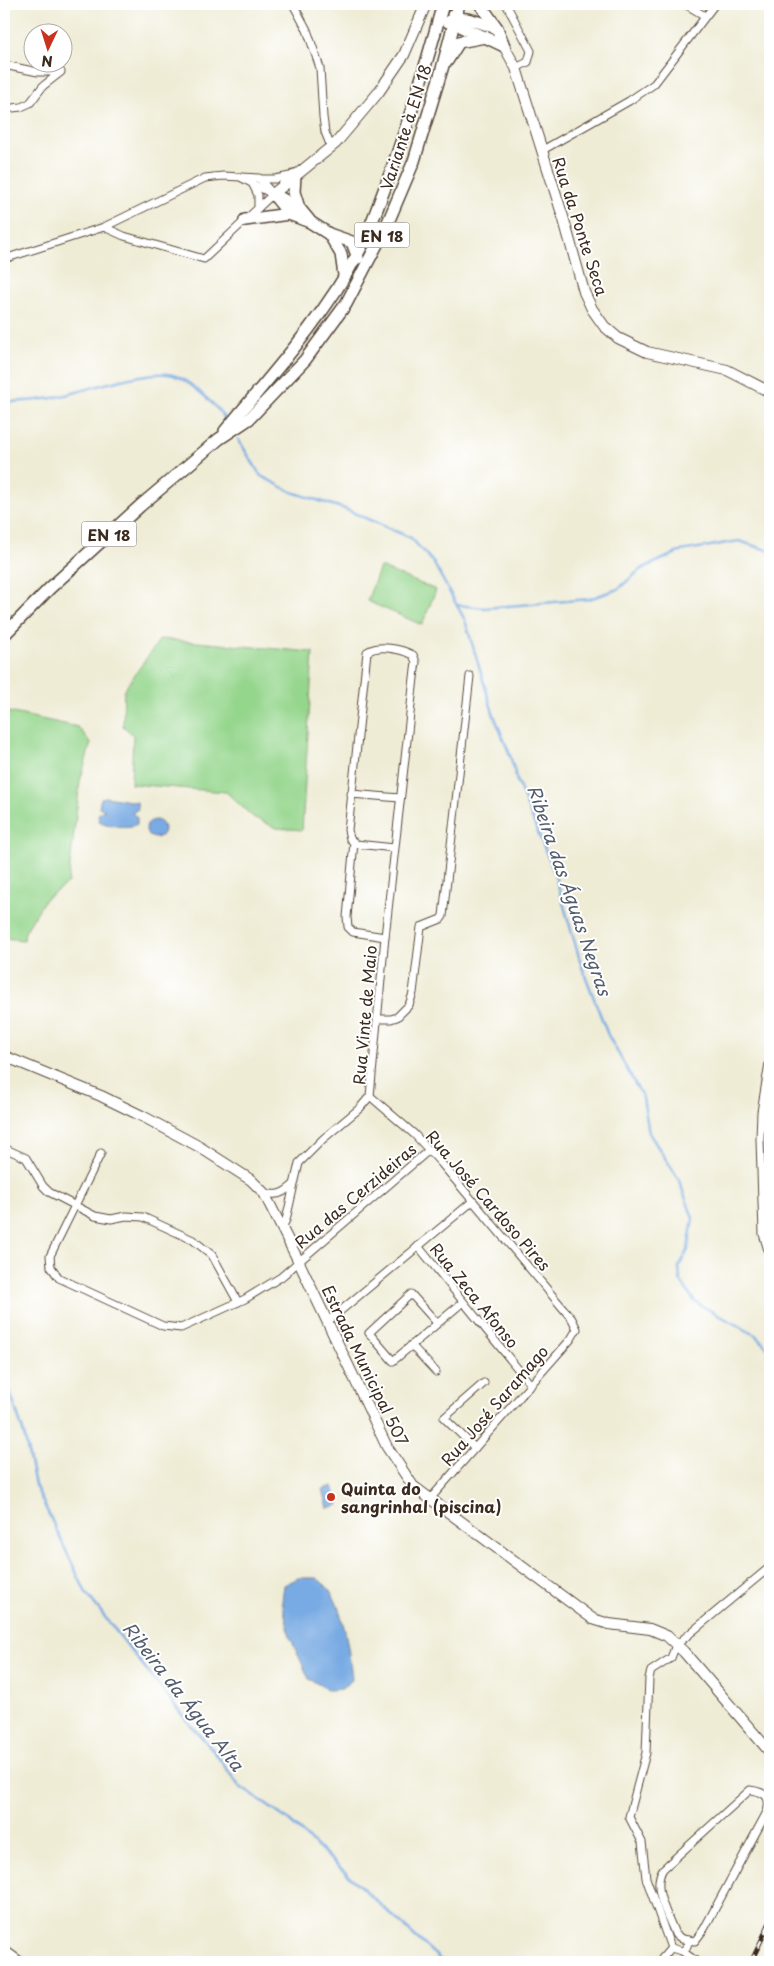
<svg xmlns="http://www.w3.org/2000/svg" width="774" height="1966" viewBox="0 0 774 1966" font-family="'Playpen Sans',sans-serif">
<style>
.green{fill:#95d68d;stroke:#688056}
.water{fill:#78aae3;stroke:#5a6a80}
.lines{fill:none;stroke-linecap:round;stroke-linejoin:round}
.stream{stroke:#78aae3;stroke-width:2.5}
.street-casing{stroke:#56473a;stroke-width:9}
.secondary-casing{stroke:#56473a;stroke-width:12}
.primary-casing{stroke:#56473a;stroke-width:14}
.street{stroke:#fff;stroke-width:7}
.secondary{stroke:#fff;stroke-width:10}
.primary{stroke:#fff;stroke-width:11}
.rail-casing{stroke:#3b2a1e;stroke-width:4.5}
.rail{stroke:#fff;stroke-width:2.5;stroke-dasharray:8;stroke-linecap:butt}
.poi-dot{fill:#c8321e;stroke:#fff;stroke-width:2}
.labels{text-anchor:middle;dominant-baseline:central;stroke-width:4;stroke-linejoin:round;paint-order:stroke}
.shield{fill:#fff;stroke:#766a62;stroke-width:1}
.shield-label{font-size:15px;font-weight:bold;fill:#3b2a1e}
.street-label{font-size:16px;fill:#3b2a1e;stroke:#fff}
.poi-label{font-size:16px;font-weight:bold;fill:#3b2a1e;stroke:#fff;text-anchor:start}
.water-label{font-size:18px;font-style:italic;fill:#535d6d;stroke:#fff}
</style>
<rect width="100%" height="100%" fill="#fff"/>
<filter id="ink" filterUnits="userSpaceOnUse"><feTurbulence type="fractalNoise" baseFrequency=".02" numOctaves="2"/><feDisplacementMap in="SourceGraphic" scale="10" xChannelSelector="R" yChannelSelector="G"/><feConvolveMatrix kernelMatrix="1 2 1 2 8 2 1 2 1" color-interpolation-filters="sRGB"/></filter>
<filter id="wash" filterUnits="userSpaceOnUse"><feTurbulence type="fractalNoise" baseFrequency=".0096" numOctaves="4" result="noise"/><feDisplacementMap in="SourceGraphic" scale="20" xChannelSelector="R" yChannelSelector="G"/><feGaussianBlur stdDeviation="1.12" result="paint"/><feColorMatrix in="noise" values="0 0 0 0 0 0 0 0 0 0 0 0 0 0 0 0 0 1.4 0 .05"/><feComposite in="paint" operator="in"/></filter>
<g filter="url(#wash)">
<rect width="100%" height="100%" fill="#efecd6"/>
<g class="green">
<polygon points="380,567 436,590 422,625 367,601"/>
<polygon points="160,639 313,652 302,830 276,828 253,817 226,792 131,784 133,735 123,726 124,690"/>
<polygon points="4,711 78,727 91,743 80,781 68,883 45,899 25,932 24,940 4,938"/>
</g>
<g class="water">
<path d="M 106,797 L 137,802 L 138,809 L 132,813 L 137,817 L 137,824 C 129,829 107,826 99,821 L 98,815 L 100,812 L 105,810 L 99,807 L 101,798 Z"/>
<circle cx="155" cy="829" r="9"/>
<polygon points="333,1486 339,1505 328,1508 323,1489"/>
<path d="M 298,1578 L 317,1578 C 321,1582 326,1585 329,1589 C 344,1609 350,1656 352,1680 L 342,1689 L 329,1690 L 309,1679 L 290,1637 L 282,1601 L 284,1585 Z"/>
</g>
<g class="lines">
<g class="stream">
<path d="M 4,402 C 21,401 40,401 57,397 C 85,391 149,368 173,375 C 188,379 217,406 225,419"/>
<polyline points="238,439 261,476 292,492 345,509 411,538 433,562 465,620 493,713 510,755 517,781 554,872 582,967 608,1035 643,1098 649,1133 678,1178 693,1218 688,1250 679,1267 680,1280 695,1302 757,1336 770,1351"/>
<polyline points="457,605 485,608 589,599 618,589 641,569 681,551 739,541 770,551"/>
<polyline points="4,1374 24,1434 35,1485 86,1593 187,1721 213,1750 239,1786 287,1819 443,1962"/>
</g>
</g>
</g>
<g filter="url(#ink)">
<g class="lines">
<defs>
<g id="street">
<polyline points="293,4 307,30 320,68 323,117 325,132 331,147"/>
<polyline points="506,4 531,51 528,62 516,68"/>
<polyline points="685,4 705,16"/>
<polyline points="4,65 38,72 61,72 43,86 30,103 21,107 4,109"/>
<polyline points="541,151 629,101 654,84 715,4"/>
<polyline points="242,178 270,193"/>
<polyline points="259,179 275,179 295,175"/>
<polyline points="253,185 258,195 258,208"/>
<polyline points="104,227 124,236 204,259 273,194"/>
<polyline points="4,259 104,227 205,178 223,176 259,178 273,194"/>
<polyline points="351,794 400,798"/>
<path d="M 354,842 L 347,917 L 348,927 L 353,932 L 385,937 L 415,669 L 416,662 L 413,655 C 401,649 379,644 367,652 L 348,830 L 350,839 L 356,844 L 395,848"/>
<polyline points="377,1019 391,1019 397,1017 409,1005 413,993 421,927 441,919 443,916 470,676"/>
<polyline points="770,1057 761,1112 760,1139 763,1234 770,1257"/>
<polyline points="370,1096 414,1134 441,1163 572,1319 577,1329 571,1339 430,1499"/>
<polyline points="4,1148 26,1158 43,1186 49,1192 95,1216 111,1219 126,1216 143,1217 193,1240 212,1255 238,1302"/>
<polyline points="101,1153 50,1256 51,1267 59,1278 163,1326 181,1328 245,1299 281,1277 429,1150"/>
<path d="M 264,1193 C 277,1196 283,1194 293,1185"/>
<polyline points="282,1228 286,1220 299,1163 323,1139 360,1108 370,1096 385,937"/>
<polyline points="418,1246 531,1385"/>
<polyline points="327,1322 473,1201"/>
<polyline points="437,1323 411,1294 369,1333 393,1361 463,1302"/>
<polyline points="411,1345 436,1372"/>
<polyline points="475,1448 444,1418 484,1383"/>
<path d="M 750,1790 C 766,1792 771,1797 767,1812 L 704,1929 L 695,1941 L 682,1939 L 675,1934 C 668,1915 651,1888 663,1869 Z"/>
<polyline points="689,1941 686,1948 682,1951 671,1948 646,1878 642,1842 629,1817 646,1753 649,1678 651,1671 671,1658 676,1645 770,1567"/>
<polyline points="4,1949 22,1962"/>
<polyline points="682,1951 697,1962"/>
<polyline points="659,1962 671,1948"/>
</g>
<g id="secondary">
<polyline points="504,46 516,68 564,220 584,292 592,309 604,326 618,338 647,352 727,370 770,392"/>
<polyline points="273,194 336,143 378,93 404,55 426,4"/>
<polyline points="4,1056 101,1096 144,1117 198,1146 251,1180 264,1193 297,1258 387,1447 413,1486 593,1619 609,1624 650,1629 667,1636 684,1652 770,1752"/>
</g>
<g id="primary">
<polyline points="480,4 497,28"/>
<polyline points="453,15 463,28 485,37"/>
<path d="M 448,22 C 462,13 482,24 497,28 L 504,46"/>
<polyline points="447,61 459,42 485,37 504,46"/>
<polyline points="295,175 294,192 299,208"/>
<polyline points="273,194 289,214 310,222 329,234 352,242 358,258"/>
<polyline points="279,197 299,208 309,220"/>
<polyline points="245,220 289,214"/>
<polyline points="329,234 341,254 344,275"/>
<path d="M 225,431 C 272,374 323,319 357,255 C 369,233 377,208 386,185 C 408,126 426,65 443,4"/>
<polyline points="4,635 50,588 140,506 219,439 249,419 305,360 346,304 386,227 414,161 442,69 459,4"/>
</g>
</defs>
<use href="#street" class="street-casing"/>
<use href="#secondary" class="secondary-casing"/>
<use href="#primary" class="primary-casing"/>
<use href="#street" class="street"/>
<use href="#secondary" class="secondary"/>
<use href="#primary" class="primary"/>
<defs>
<polyline id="rail" points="751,1962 770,1922"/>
</defs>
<use href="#rail" class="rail-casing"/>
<use href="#rail" class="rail"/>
</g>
</g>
<circle class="poi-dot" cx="331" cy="1497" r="5"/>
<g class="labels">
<g class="shield">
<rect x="354.5" y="222.5" width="55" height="25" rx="4"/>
<rect x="81.5" y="521.5" width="55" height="25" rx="4"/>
</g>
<g class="shield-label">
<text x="382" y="235">EN 18</text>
<text x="109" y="534">EN 18</text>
</g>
<g class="street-label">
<text transform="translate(405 127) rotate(-72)">Variante à EN 18</text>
<text transform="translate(581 226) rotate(72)">Rua da Ponte Seca</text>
<text transform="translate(364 1015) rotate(-85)">Rua Vinte de Maio</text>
<text transform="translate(355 1195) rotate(-40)">Rua das Cerzideiras</text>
<text transform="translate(489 1200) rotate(49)">Rua José Cardoso Pires</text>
<text transform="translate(475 1295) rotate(51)">Rua Zeca Afonso</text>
<text transform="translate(366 1365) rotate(64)">Estrada Municipal 507</text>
<text transform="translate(494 1405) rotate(-49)">Rua José Saramago</text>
</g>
<g class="poi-label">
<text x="341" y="1488">Quinta do<tspan x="341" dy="18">sangrinhal (piscina)</tspan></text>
</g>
<g class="water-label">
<text transform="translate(570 890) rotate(71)">Ribeira das Águas Negras</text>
<text transform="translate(184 1696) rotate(52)">Ribeira da Água Alta</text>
</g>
</g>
<rect width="774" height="1966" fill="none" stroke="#fff" stroke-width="20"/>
<g transform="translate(48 48) rotate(184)"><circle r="24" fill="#ffffff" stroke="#b1aaa5"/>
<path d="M0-4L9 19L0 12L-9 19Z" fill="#c8321e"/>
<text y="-8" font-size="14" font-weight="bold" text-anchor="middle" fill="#3b2a1e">N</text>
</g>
</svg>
